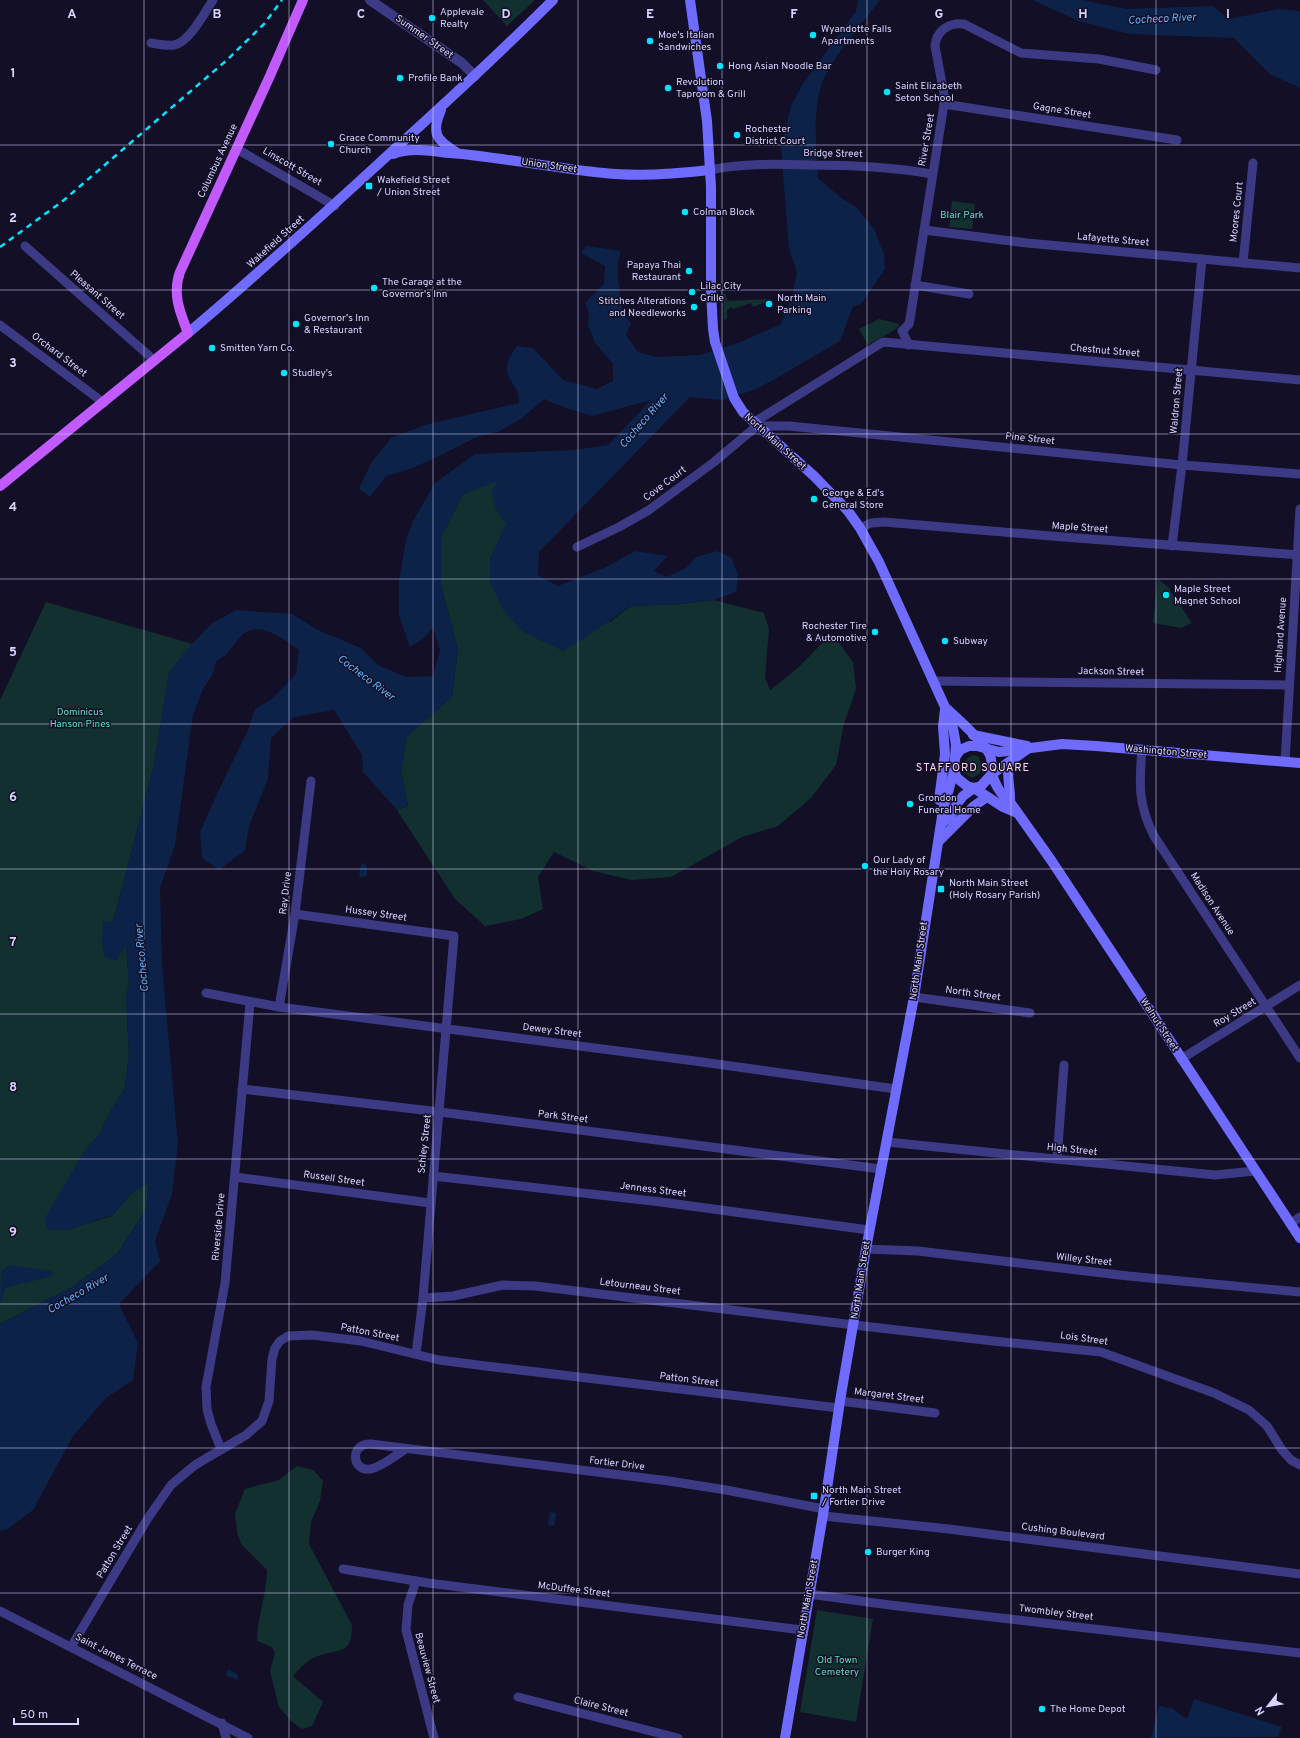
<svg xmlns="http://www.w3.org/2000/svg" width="1300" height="1738" viewBox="0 0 1300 1738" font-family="Overpass,sans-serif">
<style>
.green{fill:#12302f}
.water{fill:#0c2248}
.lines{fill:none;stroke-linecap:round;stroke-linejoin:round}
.minor{stroke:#3d3a85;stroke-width:9}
.tertiary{stroke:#3d3a85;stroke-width:10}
.secondary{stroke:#6f6bff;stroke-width:10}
.primary{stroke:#c25bff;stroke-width:10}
.rail{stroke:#00e5ff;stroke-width:2.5;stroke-dasharray:6 5;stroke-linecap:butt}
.grid{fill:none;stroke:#d9d4ff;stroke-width:1;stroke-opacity:0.55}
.poi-dot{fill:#00e5ff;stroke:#130f26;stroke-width:1.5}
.labels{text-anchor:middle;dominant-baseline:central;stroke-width:3;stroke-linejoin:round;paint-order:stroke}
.poi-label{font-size:10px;fill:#d9d4ff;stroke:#130f26;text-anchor:start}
.street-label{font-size:10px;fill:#d9d4ff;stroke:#130f26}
.park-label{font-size:10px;fill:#5fe0c0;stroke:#130f26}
.water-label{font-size:11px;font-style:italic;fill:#62b6ff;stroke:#130f26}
.neighbourhood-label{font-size:11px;letter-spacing:1px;fill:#ffd6f0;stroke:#130f26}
.grid-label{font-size:13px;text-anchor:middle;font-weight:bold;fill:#d9d4ff;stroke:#130f26;stroke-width:3;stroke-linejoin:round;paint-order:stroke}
</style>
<rect width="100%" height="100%" fill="#130f26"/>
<g class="green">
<polygon points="483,0 535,0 507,26"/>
<polygon points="952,201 975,204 972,229 949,227"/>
<polygon points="723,293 726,294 727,301 770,299 771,300 753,307 751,303 733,309 732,307 727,310 727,319 724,320"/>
<polygon points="879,319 900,324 896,329 868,345 859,329"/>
<polygon points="499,480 496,509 507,524 490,559 610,622 631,606 681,604 714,600 764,613 769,629 765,677 770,690 799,667 832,633 853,662 856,689 844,724 836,765 811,798 778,826 742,837 671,877 631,880 593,871 554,852 538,877 543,909 521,919 485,926 455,899 397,810 408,806 401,772 407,736 435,712 452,696 458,649 441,586 441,537 463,494"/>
<polygon points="1158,579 1168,587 1192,623 1181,628 1153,623"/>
<polygon points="46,602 193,644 169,673 154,765 113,922 103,922 126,944 129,985 126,997 129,1054 125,1088 111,1110 100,1133 82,1155 66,1230 112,1216 132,1193 149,1182 146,1209 117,1254 72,1287 0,1324 0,700"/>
<path d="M 974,755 L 979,757 L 982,769 L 978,775 L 972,778 L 965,773 C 962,765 966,757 974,755 Z"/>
<path d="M 297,1466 L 313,1470 L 323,1481 L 320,1501 L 311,1522 L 309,1544 L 352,1625 C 352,1656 340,1648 318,1656 C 308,1659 300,1668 293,1676 L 323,1702 L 312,1726 L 302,1729 L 291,1721 L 279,1707 L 270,1671 L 275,1653 L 272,1647 L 257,1641 C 257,1616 267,1595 267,1570 L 241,1544 L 237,1532 L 235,1514 L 245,1489 L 279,1480 Z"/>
<polygon points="817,1610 873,1619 856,1722 800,1712"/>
</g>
<g class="water">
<path d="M 858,0 L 880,0 C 862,24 830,59 821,86 C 812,116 817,148 818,178 L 841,198 L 856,207 L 874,229 L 884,254 L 885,269 L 861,304 L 853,307 L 840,341 L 775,379 L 754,390 L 722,400 L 690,397 L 539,552 L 538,575 L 558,586 L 606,567 L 635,551 L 668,556 L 654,571 L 667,577 L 687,567 L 696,557 L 717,551 L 731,557 L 738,574 L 736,592 L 714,600 L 681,604 L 631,606 L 586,637 L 563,651 L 523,632 L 505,613 L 490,582 L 490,559 L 506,524 L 496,509 L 491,492 L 498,481 L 463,494 L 441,537 L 441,586 L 458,649 L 452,696 L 435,712 L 407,736 L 401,772 L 408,806 L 397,810 L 363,772 L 362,755 L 334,710 L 294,717 L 271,738 L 268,779 L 249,826 L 245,850 L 219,870 L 202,858 L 200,832 L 217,794 L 248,730 L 255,709 L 272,699 L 296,674 L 299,650 C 282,639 257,617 239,638 C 232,647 227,656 217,660 L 212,675 L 202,691 L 193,715 L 175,845 L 160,888 L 162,965 L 178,1144 L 172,1194 L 155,1241 L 160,1261 L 119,1304 L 138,1343 L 133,1380 L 106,1398 L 73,1436 L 33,1510 L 6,1530 L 0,1531 L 0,1324 L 72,1287 L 117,1254 L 146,1209 L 149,1183 L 132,1193 L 113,1215 L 66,1230 L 49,1230 L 44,1220 L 82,1155 L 100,1133 L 111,1110 L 125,1088 L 129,1054 L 126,997 L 129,985 L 126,945 L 116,961 L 105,957 L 102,944 L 103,921 L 113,922 L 154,765 L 169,673 L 187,649 L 211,624 L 236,610 L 292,614 L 318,630 L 361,648 L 378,665 L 406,677 L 433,676 L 440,650 L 433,627 L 425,637 L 410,647 L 399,616 L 399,581 L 406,540 L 413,521 L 435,483 L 475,454 L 574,450 L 608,445 L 651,400 L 592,416 L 566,408 L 544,399 L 521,419 L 498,432 L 479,436 L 431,460 L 407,470 L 386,476 L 370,497 L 359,489 L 371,463 L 391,438 L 428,424 L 519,403 C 521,379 492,379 517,346 L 533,348 L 563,380 L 597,389 L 613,381 L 613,364 L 595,343 L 588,325 L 589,313 L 585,303 L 604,284 L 605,266 L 581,253 L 586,246 L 621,251 L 618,262 L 618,280 L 623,313 L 631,323 L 626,335 L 638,352 L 656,357 L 700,355 L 738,343 L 781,324 L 793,292 L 797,272 L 789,248 L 781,149 L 791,106 L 802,85 L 856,11 Z"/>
<polygon points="1032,0 1081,0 1127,9 1212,6 1229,19 1278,9 1300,11 1300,88 1270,74 1234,38 1129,34 1079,21"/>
<polygon points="364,863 367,866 367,876 361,877 359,875 361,864"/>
<polygon points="9,1265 52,1271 52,1276 6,1288 0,1304 1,1272"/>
<polygon points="550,1512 556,1513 554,1526 548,1525"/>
<polygon points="228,1669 239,1675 237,1680 226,1675"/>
<polygon points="1194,1699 1282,1727 1278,1737 1151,1738 1159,1706 1171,1708 1187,1719"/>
</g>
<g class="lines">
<g class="minor">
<path d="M 151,43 C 158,44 167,46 174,45 C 189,43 205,12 213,0"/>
<polyline points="944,104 1177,140"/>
<polyline points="237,149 335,206"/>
<path d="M 710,170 C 744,163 776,164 810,165 C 851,165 892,167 932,174"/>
<polyline points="924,230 1027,243 1300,268"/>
<polyline points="25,246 155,361"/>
<polyline points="1243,263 1253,163"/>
<polyline points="915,285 969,294"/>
<polyline points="0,325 104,403"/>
<path d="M 909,345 L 902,331 L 909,324 L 910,319 L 944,104 L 944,94 L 935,46 C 936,31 949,22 964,24 L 1021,53 L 1099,59 L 1156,70"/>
<polyline points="753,423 883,342 1300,380"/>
<polyline points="860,528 871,523 884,522 1051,536 1300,555"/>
<polyline points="1172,546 1182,465 1202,259"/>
<polyline points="577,547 619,527 649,510 714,462 757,426 789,426 1182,465 1300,474"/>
<polyline points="933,681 1289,685"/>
<path d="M 1142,749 C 1139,784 1138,805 1154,836 L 1300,1058"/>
<polyline points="1285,762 1300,509"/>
<polyline points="295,914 454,936 423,1298 416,1354"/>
<polyline points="206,993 279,1007 695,1061 896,1089"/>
<polyline points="914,997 1030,1013"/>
<polyline points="279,1007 295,914 311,781"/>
<polyline points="1181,1059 1300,985"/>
<polyline points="242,1089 440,1112 881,1169"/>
<polyline points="887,1142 1215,1175 1255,1171"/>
<polyline points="1057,1159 1064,1065"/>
<polyline points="433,1176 661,1202 869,1230"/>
<polyline points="235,1177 430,1203"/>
<polyline points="1290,1224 1300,1217"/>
<polyline points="866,1249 918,1251 1128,1276 1300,1292"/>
<polyline points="423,1298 453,1296 503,1285 535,1286 854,1325 993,1341 1101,1352 1214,1393 1249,1410 1267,1426 1282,1450 1291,1460 1300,1465"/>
<polyline points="840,1401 935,1413"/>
<polyline points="221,1449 211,1424 207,1409 206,1387 225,1283 250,1003"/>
<path d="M 406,1449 C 396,1455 380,1468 370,1469 C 352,1472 349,1443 371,1444 L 669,1481 L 726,1490 L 824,1509"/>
<polyline points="823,1516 949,1529 1300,1574"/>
<polyline points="343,1569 428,1583 802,1630"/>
<polyline points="416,1581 408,1605 406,1630 434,1738"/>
<polyline points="809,1594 890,1605 1300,1653"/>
<polyline points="0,1611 248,1738"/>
<polyline points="71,1647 148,1518 171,1485 195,1465 246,1435 262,1421 269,1401 272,1359 275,1348 280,1341 288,1336 312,1335 361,1341 439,1360 486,1366 839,1408"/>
<polyline points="518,1697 678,1738"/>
<polyline points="222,1723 226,1738"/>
</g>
<polyline class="tertiary" points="370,0 462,63 475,76"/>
<g class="secondary">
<polyline points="690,0 707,121 711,187 711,291 713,329 715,342 734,398 743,412 814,476 848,511 860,528 879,562 945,707 953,728 956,745 954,771 957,778 967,786 974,788 1003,807 1017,813"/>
<path d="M 441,110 C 431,133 436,140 456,152"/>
<path d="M 393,154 C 411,147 430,151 450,153 C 501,157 552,168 604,173 C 639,177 675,174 710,170"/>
<path d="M 188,333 C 268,266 344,195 421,125 C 466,84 510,43 553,0"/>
<path d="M 947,709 C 957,718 985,744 990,755 C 992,761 992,767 992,773 C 994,784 1002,796 1010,802 L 1051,860 L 1300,1238"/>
<polyline points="973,735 1027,746"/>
<polyline points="956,756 960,750 969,746 977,746 999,752 1062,744 1096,746 1300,763"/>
<path d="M 1009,762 C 1006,778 1011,788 1010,802"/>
<polyline points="939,800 945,754 943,727 945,709"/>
<polyline points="942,823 951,816 956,805 963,796 974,788 981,786 992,774 1029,748"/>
<polyline points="939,841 974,806 987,797"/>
<polyline points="785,1738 824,1509 840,1401 866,1249 914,997 943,810 954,771"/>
</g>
<path class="primary" d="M 0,486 L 188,333 C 180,312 172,294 180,272 L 269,78 L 303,0"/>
<polyline class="rail" points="0,247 64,200 227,60 264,24 282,0"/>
</g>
<path class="grid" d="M 144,0 L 144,1738M 289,0 L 289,1738M 433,0 L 433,1738M 578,0 L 578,1738M 722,0 L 722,1738M 867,0 L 867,1738M 1011,0 L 1011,1738M 1156,0 L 1156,1738M 0,145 L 1300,145M 0,290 L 1300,290M 0,434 L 1300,434M 0,579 L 1300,579M 0,724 L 1300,724M 0,869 L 1300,869M 0,1014 L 1300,1014M 0,1159 L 1300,1159M 0,1304 L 1300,1304M 0,1448 L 1300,1448M 0,1593 L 1300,1593"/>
<g class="poi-dot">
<circle cx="432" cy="18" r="4"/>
<circle cx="813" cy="35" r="4"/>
<circle cx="650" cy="41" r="4"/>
<circle cx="720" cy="66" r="4"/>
<circle cx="400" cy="78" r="4"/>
<circle cx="668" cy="88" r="4"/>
<circle cx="887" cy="92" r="4"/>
<circle cx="737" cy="135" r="4"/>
<circle cx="331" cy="144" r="4"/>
<rect x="365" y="182" width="8" height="8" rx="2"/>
<circle cx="685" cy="212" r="4"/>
<circle cx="689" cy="271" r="4"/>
<circle cx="374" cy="288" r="4"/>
<circle cx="692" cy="292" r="4"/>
<circle cx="769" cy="304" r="4"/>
<circle cx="694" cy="307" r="4"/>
<circle cx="296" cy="324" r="4"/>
<circle cx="212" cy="348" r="4"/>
<circle cx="284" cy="373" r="4"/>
<circle cx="814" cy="499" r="4"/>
<circle cx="1166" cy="595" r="4"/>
<circle cx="875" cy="632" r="4"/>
<circle cx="945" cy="641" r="4"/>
<circle cx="910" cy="804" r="4"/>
<circle cx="865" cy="866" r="4"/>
<rect x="937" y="885" width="8" height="8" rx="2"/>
<rect x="810" y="1492" width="8" height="8" rx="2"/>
<circle cx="868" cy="1552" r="4"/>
<circle cx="1042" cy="1709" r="4"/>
</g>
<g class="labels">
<g class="poi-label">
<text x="440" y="12">Applevale<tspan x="440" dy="12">Realty</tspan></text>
<text x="821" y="29">Wyandotte Falls<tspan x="821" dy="12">Apartments</tspan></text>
<text x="658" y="35">Moe's Italian<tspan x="658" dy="12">Sandwiches</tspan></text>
<text x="728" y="66">Hong Asian Noodle Bar</text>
<text x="408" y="78">Profile Bank</text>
<text x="676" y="82">Revolution<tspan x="676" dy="12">Taproom &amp; Grill</tspan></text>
<text x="895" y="86">Saint Elizabeth<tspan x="895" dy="12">Seton School</tspan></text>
<text x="745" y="129">Rochester<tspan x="745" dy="12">District Court</tspan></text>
<text x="339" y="138">Grace Community<tspan x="339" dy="12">Church</tspan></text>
<text x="377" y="180">Wakefield Street<tspan x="377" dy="12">/ Union Street</tspan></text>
<text x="693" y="212">Colman Block</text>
<text x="681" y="265" text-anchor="end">Papaya Thai<tspan x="681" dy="12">Restaurant</tspan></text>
<text x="382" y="282">The Garage at the<tspan x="382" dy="12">Governor's Inn</tspan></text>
<text x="700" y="286">Lilac City<tspan x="700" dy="12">Grille</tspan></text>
<text x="777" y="298">North Main<tspan x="777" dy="12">Parking</tspan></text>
<text x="686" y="301" text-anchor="end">Stitches Alterations<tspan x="686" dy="12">and Needleworks</tspan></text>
<text x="304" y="318">Governor's Inn<tspan x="304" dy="12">&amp; Restaurant</tspan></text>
<text x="220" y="348">Smitten Yarn Co.</text>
<text x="292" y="373">Studley's</text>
<text x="822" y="493">George &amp; Ed's<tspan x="822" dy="12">General Store</tspan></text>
<text x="1174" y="589">Maple Street<tspan x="1174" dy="12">Magnet School</tspan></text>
<text x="867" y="626" text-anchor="end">Rochester Tire<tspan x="867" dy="12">&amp; Automotive</tspan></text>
<text x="953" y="641">Subway</text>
<text x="918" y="798">Grondon<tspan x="918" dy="12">Funeral Home</tspan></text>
<text x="873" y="860">Our Lady of<tspan x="873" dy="12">the Holy Rosary</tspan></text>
<text x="949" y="883">North Main Street<tspan x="949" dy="12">(Holy Rosary Parish)</tspan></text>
<text x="822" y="1490">North Main Street<tspan x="822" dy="12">/ Fortier Drive</tspan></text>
<text x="876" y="1552">Burger King</text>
<text x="1050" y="1709">The Home Depot</text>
</g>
<g class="street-label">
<text transform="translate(424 37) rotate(35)">Summer Street</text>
<text transform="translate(1062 111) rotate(9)">Gagne Street</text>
<text transform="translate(927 140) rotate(-80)">River Street</text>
<text transform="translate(833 154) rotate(1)">Bridge Street</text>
<text transform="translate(218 161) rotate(-65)">Columbus Avenue</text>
<text transform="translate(549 166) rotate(8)">Union Street</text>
<text transform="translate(292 167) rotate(30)">Linscott Street</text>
<text transform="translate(1237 212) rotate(-84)">Moores Court</text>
<text transform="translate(1113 240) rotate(5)">Lafayette Street</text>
<text transform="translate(276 242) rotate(-42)">Wakefield Street</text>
<text transform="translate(97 295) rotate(41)">Pleasant Street</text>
<text transform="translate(1105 351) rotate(5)">Chestnut Street</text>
<text transform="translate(59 355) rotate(37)">Orchard Street</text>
<text transform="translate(1177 401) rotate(-85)">Waldron Street</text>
<text transform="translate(1030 439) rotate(6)">Pine Street</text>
<text transform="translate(775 442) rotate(42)">North Main Street</text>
<text transform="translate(665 484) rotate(-37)">Cove Court</text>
<text transform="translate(1080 528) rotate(4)">Maple Street</text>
<text transform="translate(1281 635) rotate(-86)">Highland Avenue</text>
<text transform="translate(1111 672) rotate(1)">Jackson Street</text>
<text transform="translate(1166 752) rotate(5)">Washington Street</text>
<text transform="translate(286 893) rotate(-83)">Ray Drive</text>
<text transform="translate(1212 904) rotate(57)">Madison Avenue</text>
<text transform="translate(376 914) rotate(8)">Hussey Street</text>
<text transform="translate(919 961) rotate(-82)">North Main Street</text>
<text transform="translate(973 994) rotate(8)">North Street</text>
<text transform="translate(1235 1013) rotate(-31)">Roy Street</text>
<text transform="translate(1159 1025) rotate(57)">Walnut Street</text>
<text transform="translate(552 1031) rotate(7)">Dewey Street</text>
<text transform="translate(563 1117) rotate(7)">Park Street</text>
<text transform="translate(425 1144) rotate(-84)">Schley Street</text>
<text transform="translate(1072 1150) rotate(6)">High Street</text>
<text transform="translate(334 1179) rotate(8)">Russell Street</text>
<text transform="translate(653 1190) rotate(7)">Jenness Street</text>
<text transform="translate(219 1227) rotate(-85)">Riverside Drive</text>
<text transform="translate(1084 1260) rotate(6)">Willey Street</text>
<text transform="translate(861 1280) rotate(-81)">North Main Street</text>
<text transform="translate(640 1287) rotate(7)">Letourneau Street</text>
<text transform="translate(370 1333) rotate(11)">Patton Street</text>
<text transform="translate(1084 1339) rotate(8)">Lois Street</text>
<text transform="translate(689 1380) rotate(7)">Patton Street</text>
<text transform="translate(889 1396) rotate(7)">Margaret Street</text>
<text transform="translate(617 1464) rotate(7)">Fortier Drive</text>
<text transform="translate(1063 1532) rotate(7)">Cushing Boulevard</text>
<text transform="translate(115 1552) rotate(-59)">Patton Street</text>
<text transform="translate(574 1590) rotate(7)">McDuffee Street</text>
<text transform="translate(808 1599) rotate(-80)">North Main Street</text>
<text transform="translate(1056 1613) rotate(7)">Twombley Street</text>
<text transform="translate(116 1657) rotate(27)">Saint James Terrace</text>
<text transform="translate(427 1668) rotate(75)">Beauview Street</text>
<text transform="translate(601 1707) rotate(14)">Claire Street</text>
</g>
<g class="park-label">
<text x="962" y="215">Blair Park</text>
<text x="80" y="712">Dominicus<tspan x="80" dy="12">Hanson Pines</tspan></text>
<text x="837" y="1660">Old Town<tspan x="837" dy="12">Cemetery</tspan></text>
</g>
<g class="water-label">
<text transform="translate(1162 19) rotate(-3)">Cocheco River</text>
<text transform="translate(644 421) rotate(-49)">Cocheco River</text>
<text transform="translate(366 678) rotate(37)">Cocheco River</text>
<text transform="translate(142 958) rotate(-95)">Cocheco River</text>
<text transform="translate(78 1294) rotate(-30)">Cocheco River</text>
</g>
<g class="neighbourhood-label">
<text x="973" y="768">STAFFORD SQUARE</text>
</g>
</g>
<g class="grid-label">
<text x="72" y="18">A</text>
<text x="217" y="18">B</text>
<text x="361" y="18">C</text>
<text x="506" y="18">D</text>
<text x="650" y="18">E</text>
<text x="794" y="18">F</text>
<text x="939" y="18">G</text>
<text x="1083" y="18">H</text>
<text x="1228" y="18">I</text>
<text x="13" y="77">1</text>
<text x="13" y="222">2</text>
<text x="13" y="367">3</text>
<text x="13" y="511">4</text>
<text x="13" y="656">5</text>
<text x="13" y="801">6</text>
<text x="13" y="946">7</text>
<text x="13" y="1091">8</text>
<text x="13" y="1236">9</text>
</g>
<g transform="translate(1268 1706) rotate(239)" stroke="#130f26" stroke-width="3" paint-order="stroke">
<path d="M0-3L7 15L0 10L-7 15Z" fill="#d9d4ff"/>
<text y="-6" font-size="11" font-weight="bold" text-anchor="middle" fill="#d9d4ff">N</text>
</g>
<path d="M14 1718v6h64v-6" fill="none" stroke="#d9d4ff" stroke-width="2"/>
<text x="20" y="1718" font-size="12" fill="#d9d4ff" stroke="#130f26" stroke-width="3" paint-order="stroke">50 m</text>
</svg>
